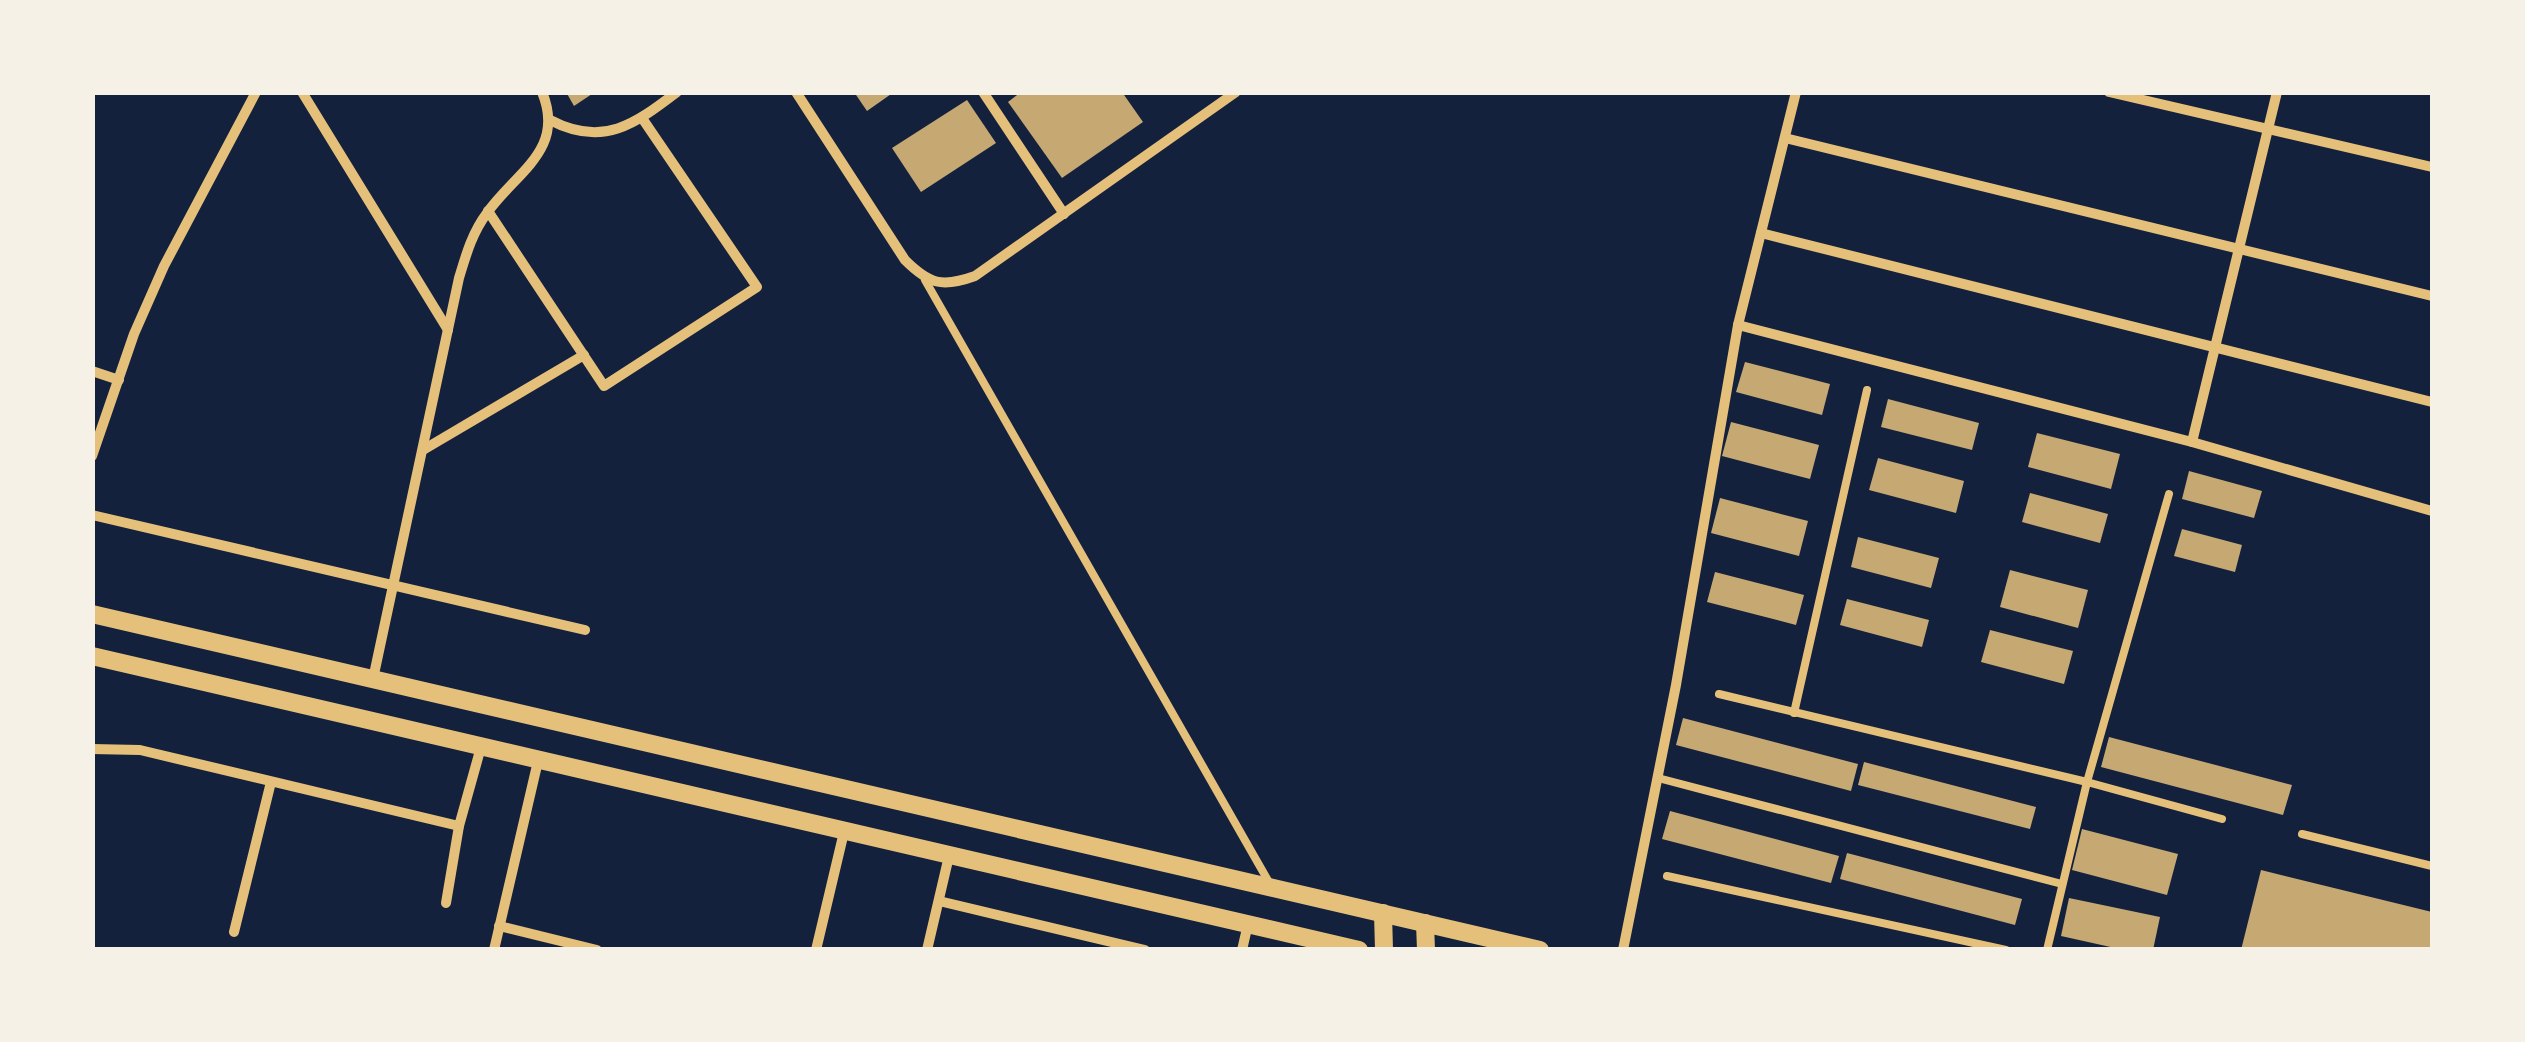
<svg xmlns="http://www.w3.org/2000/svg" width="2525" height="1042" viewBox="0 0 2525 1042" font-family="Commissioner,sans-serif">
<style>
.building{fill:#c6a872}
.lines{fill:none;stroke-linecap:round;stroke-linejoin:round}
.service{stroke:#e5c07b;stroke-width:8}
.minor{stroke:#e5c07b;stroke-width:10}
.tertiary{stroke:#e5c07b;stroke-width:18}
</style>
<rect width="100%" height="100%" fill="#14213d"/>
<g class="building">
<polygon points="566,92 595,92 574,106"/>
<polygon points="854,92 894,92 867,111"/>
<polygon points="1021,92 1122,92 1143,122 1062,178 1008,102"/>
<polygon points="967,100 996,143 921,192 892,148"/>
<polygon points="1745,362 1830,384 1822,415 1736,392"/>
<polygon points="1888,399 1979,423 1972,450 1881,427"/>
<polygon points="1731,422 1819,445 1810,479 1722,456"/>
<polygon points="2037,433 2120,454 2111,489 2028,467"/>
<polygon points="1878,458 1964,481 1956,513 1869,490"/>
<polygon points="2189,471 2262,491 2254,518 2182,499"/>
<polygon points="2030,493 2108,514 2100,543 2022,522"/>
<polygon points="1720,498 1808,521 1799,556 1711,533"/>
<polygon points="2182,529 2242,545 2235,572 2174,556"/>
<polygon points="1858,537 1939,558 1931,588 1851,567"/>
<polygon points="2010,570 2088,590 2078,628 2000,607"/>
<polygon points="1715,572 1804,595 1796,625 1707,602"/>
<polygon points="1847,599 1929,620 1922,647 1840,625"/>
<polygon points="1990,630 2073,651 2064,684 1981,662"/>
<polygon points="1683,718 1858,764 1851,791 1676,745"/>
<polygon points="2109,737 2292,785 2283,815 2101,767"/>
<polygon points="1864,762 2036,807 2030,829 1858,785"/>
<polygon points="1670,811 1839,856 1831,883 1662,839"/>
<polygon points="2082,829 2178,854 2167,895 2072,870"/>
<polygon points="1847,853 2022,899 2015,925 1840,879"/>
<polygon points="2261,870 2432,912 2432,950 2241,950"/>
<polygon points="2069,898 2160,917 2153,950 2124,950 2061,936"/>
</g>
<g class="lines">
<g class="service">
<polyline points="925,280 1270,884"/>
<polyline points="1719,694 2087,782 2222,819"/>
<polyline points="1794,713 1867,390"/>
<polyline points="1658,778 2062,884"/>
<polyline points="2302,834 2432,866"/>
<polyline points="1667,876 2006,950"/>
<polyline points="2047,950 2087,782 2169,494"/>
</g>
<g class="minor">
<polyline points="302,92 448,330"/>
<path d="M 796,92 L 905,260 C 929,284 942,288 975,276 L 1236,92"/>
<polyline points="983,92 1064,214"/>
<polyline points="2109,92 2432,167"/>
<path d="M 550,120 C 603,148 635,124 677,92"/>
<polyline points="1785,138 2432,296"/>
<polyline points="488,211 604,386 757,287 642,118"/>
<polyline points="1761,233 2432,402"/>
<polyline points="1738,325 2192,442 2432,511"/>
<polyline points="92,371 119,380"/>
<polyline points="2192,442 2277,92"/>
<polyline points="423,450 584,355"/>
<polyline points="92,456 134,334 164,266 256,92"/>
<polyline points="92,515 585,630"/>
<path d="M 373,679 L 459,278 C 466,255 472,233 487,213 C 516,172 566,150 542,92"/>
<polyline points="92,749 140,750 459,826 481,747"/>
<polyline points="939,901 1145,950"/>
<polyline points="446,903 459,826"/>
<polyline points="499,926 597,950"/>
<polyline points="234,932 271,782"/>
<polyline points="494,950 538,761"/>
<polyline points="816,950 844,832"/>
<polyline points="927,950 949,856"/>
<polyline points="1242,950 1248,924"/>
<polyline points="1623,950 1676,685 1738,325 1796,92"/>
</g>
<g class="tertiary">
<polyline points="92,614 1540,950"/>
<polyline points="92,656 1359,950"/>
<polyline points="1383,913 1384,950"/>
<polyline points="1425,923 1426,950"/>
</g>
</g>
<rect width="2525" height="1042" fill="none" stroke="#f6f1e7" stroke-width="190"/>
</svg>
